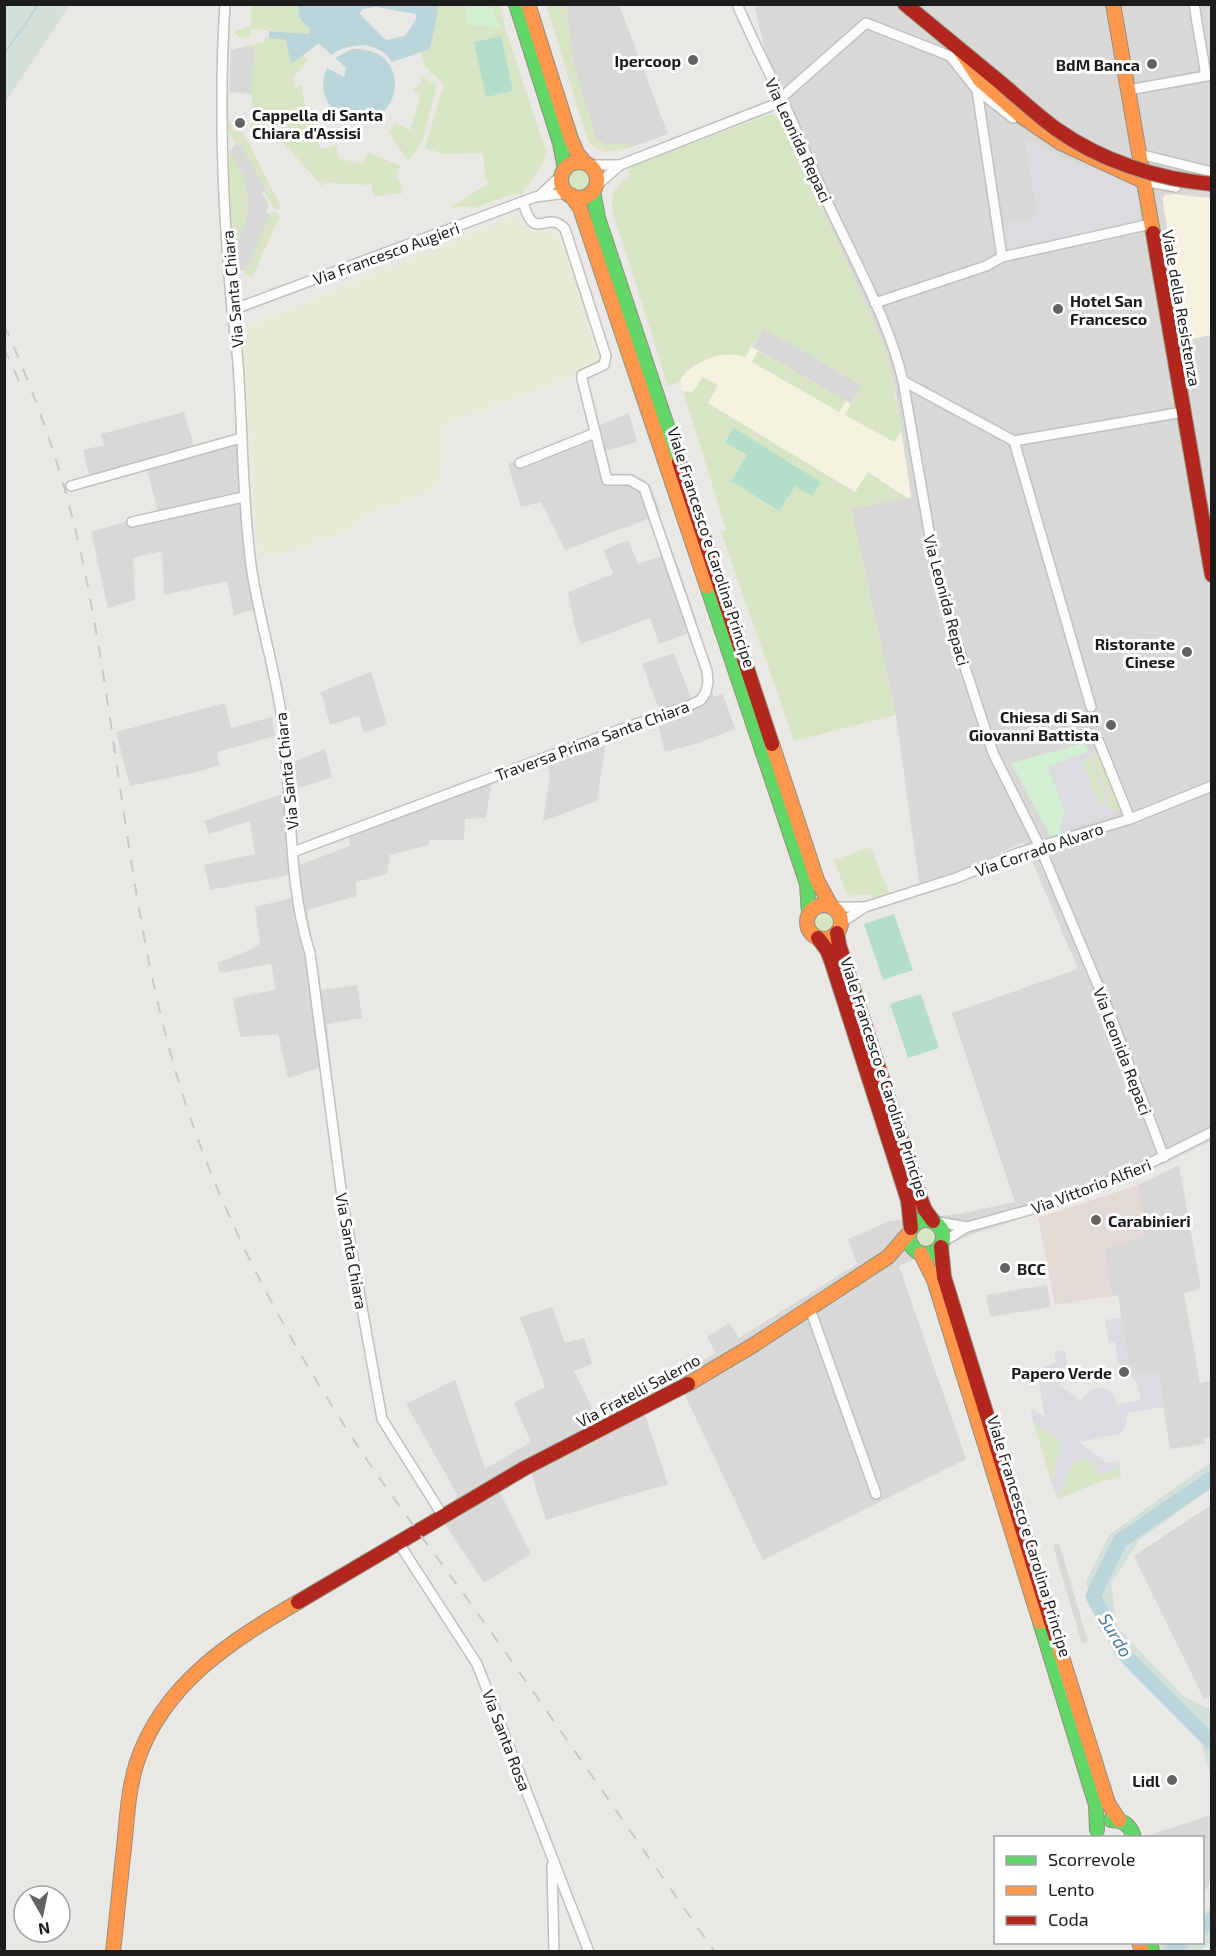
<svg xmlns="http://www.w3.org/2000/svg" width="1216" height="1956" viewBox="0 0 1216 1956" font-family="'Exo 2',sans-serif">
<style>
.residential{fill:#d9d8d6}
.education{fill:#f4f2e0}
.religious{fill:#d8d8d6}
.military{fill:#e4d9d5}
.farmland{fill:#e9e9d8}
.grass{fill:#d8e5c5;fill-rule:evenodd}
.wetland{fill:#d3e0d8}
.park{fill:#d3efd3}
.pitch{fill:#b3deca}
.plaza{fill:#dcdbdf;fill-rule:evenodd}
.water{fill:#bad6db;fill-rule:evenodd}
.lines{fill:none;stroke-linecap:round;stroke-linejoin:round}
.stream{stroke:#bad6db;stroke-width:2}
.river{stroke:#bad6db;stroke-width:15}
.street-casing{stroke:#c1c0bf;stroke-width:12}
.fast-casing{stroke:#91927f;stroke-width:16}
.slow-casing{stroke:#91927f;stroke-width:16}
.jam-casing{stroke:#91927f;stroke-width:16}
.street{stroke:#fcfcfb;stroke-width:9}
.fast{stroke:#63d668;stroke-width:14}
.slow{stroke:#ff974d;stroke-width:14}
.jam{stroke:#b3261e;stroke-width:14}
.rail{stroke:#c9c9c8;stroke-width:2;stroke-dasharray:12 12;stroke-linecap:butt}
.jam-bridge-casing{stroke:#9e9484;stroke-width:16;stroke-linecap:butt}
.jam-bridge{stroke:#b3261e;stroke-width:14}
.poi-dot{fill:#646362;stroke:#fff;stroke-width:2}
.labels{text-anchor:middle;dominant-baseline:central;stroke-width:6;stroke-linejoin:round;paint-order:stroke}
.poi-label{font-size:16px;font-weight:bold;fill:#1c1c1c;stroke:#fff;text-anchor:end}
.street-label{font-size:16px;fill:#1c1c1c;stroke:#fff}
.water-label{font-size:18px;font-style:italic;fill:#4d789c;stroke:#fff}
</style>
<rect width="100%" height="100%" fill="#eae8e5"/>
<g class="residential">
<polygon points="760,4 1211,5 1211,1141 1135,1178 1036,1214 970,1235 899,1266 966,1459 763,1560 683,1391 644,1411 668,1484 546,1520 530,1470 497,1487 531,1554 484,1583 444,1523 457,1494 406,1404 455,1380 485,1469 531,1442 514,1403 545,1387 520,1317 552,1307 565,1343 584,1338 592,1364 574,1371 597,1418 716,1353 707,1337 729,1323 739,1338 857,1264 848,1239 890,1221 959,1214 1015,1202 952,1013 1078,969 1024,842 965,869 919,883 896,715 851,508 911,497 896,394 889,361 881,338 780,113 755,8"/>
<polygon points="184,412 195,449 246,435 254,560 264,607 234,615 227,581 164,595 162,551 133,558 135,600 108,608 91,532 158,512 147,469 91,483 83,450 104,445 101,434"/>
<polygon points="629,413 637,442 605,451 612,474 625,473 643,479 651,486 661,514 565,550 541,502 521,507 508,464"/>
<polygon points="628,540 638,564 673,552 696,619 692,621 696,630 659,644 650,618 581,644 574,624 568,592 613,574 604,550"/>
<polygon points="674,653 691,698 712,691 714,697 723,694 735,729 698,743 665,752 655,714 660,712 642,664"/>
<polygon points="371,672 387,724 364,733 359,716 330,725 321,692"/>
<polygon points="225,703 231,728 272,717 275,736 217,752 219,765 197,772 130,786 116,732"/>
<polygon points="602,732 606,741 597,801 543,821 550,775 544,753"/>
<polygon points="325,749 332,777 290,791 297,866 350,846 348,828 493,773 486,818 465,819 464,840 430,840 429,845 390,855 387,874 356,882 357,896 307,910 321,990 357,985 362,1018 327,1024 331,1064 288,1078 278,1034 240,1037 233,998 276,990 271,964 220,973 217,963 252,949 260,943 255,907 292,898 289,875 210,890 204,865 255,854 250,821 209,834 204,821 282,794 282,767"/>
<polygon points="1211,1505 1212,1696 1204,1699 1134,1556"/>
</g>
<g class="education">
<polygon points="1173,194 1211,198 1211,335 1186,340 1163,203 1163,198 1165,195"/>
<polygon points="728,322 896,394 911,497 726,531 674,361"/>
</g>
<g class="religious">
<polygon points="566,5 619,5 668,134 628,148 626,143 606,145 596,138 573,63"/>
<polygon points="246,46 255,50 251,94 229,92 231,50"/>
<polygon points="241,144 267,190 262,192 269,205 266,212 271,215 246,270 240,270 235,261 240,249 235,247 245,223 248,202 246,192 229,153 235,145"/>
<polygon points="763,328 862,385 851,404 752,347"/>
<polygon points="1211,360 1211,412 1209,412 1200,362"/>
<polygon points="1179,1165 1201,1289 1184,1293 1200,1383 1211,1381 1211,1437 1204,1438 1205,1444 1170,1449 1158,1372 1137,1375 1129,1365 1118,1295 1112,1296 1104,1249 1144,1237 1138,1185"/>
<polygon points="1047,1285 1051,1307 990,1317 986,1295"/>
<polygon points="850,1295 867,1339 837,1350 824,1311"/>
<polygon points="804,1323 808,1326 820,1360 809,1364 812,1373 776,1386 764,1350"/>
<polygon points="890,1403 911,1458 886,1468 865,1413"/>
<polygon points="785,1427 801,1471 776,1480 760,1436"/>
<polygon points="1059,1543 1088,1642 1082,1644 1053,1545"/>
<polygon points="1211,1815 1211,1880 1203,1895 1202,1838 1146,1837 1146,1836"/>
</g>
<polygon class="military" points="1138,1185 1144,1237 1104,1249 1112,1296 1055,1305 1038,1218"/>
<polygon class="farmland" points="517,214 526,229 535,232 552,231 563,240 600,358 597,364 562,381 447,424 444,433 441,481 432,491 369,515 351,529 299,550 278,555 258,557 241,329"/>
<g class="grass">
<polygon points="252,4 298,5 297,12 310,29 309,34 250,29 250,35 254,36 240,38 234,32 250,26"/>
<path d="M 439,5 L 466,5 L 468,24 L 500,26 L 491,5 L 500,5 L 506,31 L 546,152 C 542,170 531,179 521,194 L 513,194 L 475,208 L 463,206 L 448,209 L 489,183 L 485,178 L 483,153 L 443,154 L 425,148 L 444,84 L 425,67 L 421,52 L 430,48 Z"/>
<polygon points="546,5 566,5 573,63 596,138 606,145 626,143 628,148 604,152 591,144 587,138"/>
<polygon points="265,37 286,39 292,63 303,55 308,60 294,77 296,88 301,85 306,109 302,113 303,119 311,116 321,132 313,138 322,149 336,145 339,159 362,163 367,153 370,153 399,165 401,167 397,170 398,180 401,183 403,193 376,196 372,192 372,185 324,183 323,187 267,125 253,134 250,128 253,110 251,94 255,50 246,46 264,42"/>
<polygon points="421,76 437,85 422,142 410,159 407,159 389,133 395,123 410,130 420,97 413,90 421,82"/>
<path d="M 771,114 L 783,119 L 881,338 L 889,361 L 902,431 L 894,442 L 845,415 L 862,385 L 763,328 L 745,357 C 723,349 691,361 680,381 L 668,386 L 613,213 C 609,194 615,186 630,175 L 627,167 Z"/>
<polygon points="231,121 233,131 243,132 282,209 274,209 264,191 267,190 241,144 235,145 224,122"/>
<path d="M 229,153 L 232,155 L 246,180 L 243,186 C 254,207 244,227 235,247 L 240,249 L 234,261 L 231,258 L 226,157 Z"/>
<circle cx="579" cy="179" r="13"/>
<polygon points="272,211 277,213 279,218 252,278 244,273"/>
<polygon points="758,351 846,401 839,412 752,362"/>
<path d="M 703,377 L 718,385 L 708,403 L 855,492 L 868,472 L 907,498 L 851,508 L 896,715 L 794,741 L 721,532 L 726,530 L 683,391 L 692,392 ZM 747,455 L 779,511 L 731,481 Z"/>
<polygon points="1094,751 1101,756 1122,810 1118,812 1108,807 1110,802 1092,754"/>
<polygon points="1086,758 1091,758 1107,801 1103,805 1098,802 1084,763"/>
<polygon points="871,847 889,893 873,898 869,894 851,896 846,892 834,860"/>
<circle cx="825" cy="921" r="13"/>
<circle cx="927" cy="1238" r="13"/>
<polygon points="1033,1421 1061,1442 1052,1484"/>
<polygon points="1090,1459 1095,1463 1097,1474 1120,1468 1121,1477 1102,1481 1058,1499 1072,1462"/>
</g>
<g class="wetland">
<polygon points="7,4 70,5 5,103 4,7"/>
<polygon points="1211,1462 1211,1489 1140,1539 1111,1583 1117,1627 1183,1696 1211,1710 1211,1777 1201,1742 1099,1630 1086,1581 1109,1535"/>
<polygon points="1211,1907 1211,1942 1200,1951 1145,1952 1168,1943 1202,1942 1203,1914"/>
</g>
<g class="park">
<polygon points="466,5 491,5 501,26 497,28 468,24"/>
<polygon points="1084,743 1088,752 1048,767 1065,813 1059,834 1050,836 1011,763"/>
</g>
<g class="pitch">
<polygon points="501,36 513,91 486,97 474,42"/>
<polygon points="734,428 821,482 812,496 795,486 779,511 731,481 747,455 725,442"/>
<polygon points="894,914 913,970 883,980 864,924"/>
<polygon points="921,994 939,1048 908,1058 890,1004"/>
</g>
<g class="plaza">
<polygon points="1023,135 1060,158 1138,184 1142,213 1139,218 1127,225 1007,250 1002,224 1038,217"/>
<path d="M 1088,752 L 1092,754 L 1110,802 L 1108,807 L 1118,812 L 1059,834 L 1065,813 L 1048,767 ZM 1086,758 L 1091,758 L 1107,801 L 1103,805 L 1098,802 L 1084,763 Z"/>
<polygon points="1122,1317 1129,1364 1136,1364 1138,1375 1158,1372 1163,1407 1128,1413 1125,1428 1119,1434 1079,1442 1107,1463 1119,1461 1120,1468 1113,1469 1113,1471 1097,1475 1095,1463 1090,1464 1089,1459 1073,1462 1058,1499 1052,1484 1061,1442 1033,1421 1031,1408 1044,1416 1038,1373 1044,1367 1056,1362 1054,1352 1065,1350 1068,1371 1059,1385 1081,1401 1091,1389 1103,1387 1114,1394 1117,1404 1141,1400 1137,1383 1128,1371 1118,1363 1115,1342 1109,1343 1105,1320"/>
</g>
<g class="water">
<path d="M 298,5 L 298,4 L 439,5 L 430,49 L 392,62 C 378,40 350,42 331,55 L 321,45 L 318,44 L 291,64 L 286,40 L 269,38 L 269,31 L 309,34 L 310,29 C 301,21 297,17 298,5 ZM 376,7 L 416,14 L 416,19 L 405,36 L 386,40 L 359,13 L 363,9 Z"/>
<path d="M 352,49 C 413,46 405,125 355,120 C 346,119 337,114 331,107 C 322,96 321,81 327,68 L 344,77 L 346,68 L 335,58 Z"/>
</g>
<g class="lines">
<polyline class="stream" points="4,54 39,4"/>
<g class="river">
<polyline points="1212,1478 1120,1541 1093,1596 1122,1652 1212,1743"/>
<polyline points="1202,1927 1212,1920"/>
<polyline points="1171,1952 1182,1942"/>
</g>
<defs>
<g id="street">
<path d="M 225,4 C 219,98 222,193 230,287 C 232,313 236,338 238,364 C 243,431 242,498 251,565 C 259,622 278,677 284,734 C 292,804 288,886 310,953 L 342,1197 L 382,1419 L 443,1516"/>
<path d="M 737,4 C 751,37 767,68 782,99 C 800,137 814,175 832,212 C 858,267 889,322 903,381 L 934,560 L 959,649 L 993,753 L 1040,847 L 1110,1014 L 1164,1157"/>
<polyline points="1194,4 1206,76"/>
<polyline points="977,90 1002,257"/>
<polyline points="1128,90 1212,75"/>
<polyline points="1139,154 1212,172"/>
<polyline points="590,165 620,165"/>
<polyline points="1143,181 1176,187"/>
<polyline points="596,186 620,165 773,105 866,23 950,56 977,90 1013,118"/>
<polyline points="540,195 563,174"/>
<polyline points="875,303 986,266 1002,257 1151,224"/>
<polyline points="232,310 535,197 567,193"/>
<polyline points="903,381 1014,441 1183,412"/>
<polyline points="1014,441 1091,707"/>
<polyline points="520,463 595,433"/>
<polyline points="71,486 241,438"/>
<polyline points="132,522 243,497"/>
<polyline points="1099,742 1130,819"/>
<path d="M 293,852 L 619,730 L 686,707 L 701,700 L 706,692 L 708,682 L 707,671 L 644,488 L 630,480 L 607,480 L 582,379 L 582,375 L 604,365 L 606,356 L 565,229 C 546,208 535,245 523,202"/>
<polyline points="833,907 865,907"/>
<polyline points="842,922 865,907 956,878 1018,853 1130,819 1212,786"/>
<polyline points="933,1221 967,1227"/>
<polyline points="943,1242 967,1227 1040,1207 1128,1174 1212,1132"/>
<polyline points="810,1309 876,1494"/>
<polyline points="398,1542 477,1664 589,1952"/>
<polyline points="552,1865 554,1952"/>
</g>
<g id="fast">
<polyline points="516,4 560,143 565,169"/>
<polyline points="593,191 598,218 679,462"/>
<polyline points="707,586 807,884 809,914"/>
<circle cx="926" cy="1237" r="17"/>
<polyline points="1040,1622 1096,1805 1097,1830"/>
<path d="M 1111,1820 C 1124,1820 1131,1826 1134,1838"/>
<polyline points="1150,1942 1152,1952"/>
</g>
<g id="slow">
<polyline points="528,4 571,139 577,153 585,163"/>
<polyline points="1113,4 1153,233"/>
<polyline points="961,51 980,80 1021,116 1061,143 1143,181"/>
<circle cx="579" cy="180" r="18"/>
<polyline points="571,195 580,208 707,586"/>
<polyline points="772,744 817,880 831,906"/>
<circle cx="824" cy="922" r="17"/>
<polyline points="921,1254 934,1280 1040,1622"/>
<polyline points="688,1384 752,1346 888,1257 909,1233"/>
<polyline points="1056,1638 1108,1803 1119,1820"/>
<polyline points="1139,1942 1142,1952"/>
<path d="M 113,1952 C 117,1917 120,1882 124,1848 C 127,1819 128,1790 137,1762 C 163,1684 231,1641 298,1602"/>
</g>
<g id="jam">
<polyline points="905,4 1002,84"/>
<polyline points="1153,233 1212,575"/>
<polyline points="679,462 772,744"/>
<polyline points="837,933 839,945 920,1197 925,1210 933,1221"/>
<polyline points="818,938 827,950 832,963 908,1200 911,1228"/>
<polyline points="941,1247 944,1277 1056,1638"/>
<polyline points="298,1602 525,1468 688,1384"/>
</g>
</defs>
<use href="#street" class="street-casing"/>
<use href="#fast" class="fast-casing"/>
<use href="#slow" class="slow-casing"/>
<use href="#jam" class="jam-casing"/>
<use href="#street" class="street"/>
<use href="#fast" class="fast"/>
<use href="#slow" class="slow"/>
<use href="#jam" class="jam"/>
<g class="rail">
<path d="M 4,325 C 43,410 72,501 89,593 C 123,768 132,947 190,1117 C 227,1224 279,1323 339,1417 C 384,1489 437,1556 486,1625 C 563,1733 638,1843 715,1952"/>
<polyline points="4,348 19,381"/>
</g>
<defs>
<path id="jam-bridge" d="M 1002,84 C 1020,99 1037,115 1056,129 C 1101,161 1157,179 1212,184"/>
</defs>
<use href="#jam-bridge" class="jam-bridge-casing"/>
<use href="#jam-bridge" class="jam-bridge"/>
</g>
<g class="poi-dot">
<circle cx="693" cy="60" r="6"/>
<circle cx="1152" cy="64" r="6"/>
<circle cx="240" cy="123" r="6"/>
<circle cx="1058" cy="309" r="6"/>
<circle cx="1187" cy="652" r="6"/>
<circle cx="1111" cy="725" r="6"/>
<circle cx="1096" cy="1220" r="6"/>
<circle cx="1005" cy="1268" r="6"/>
<circle cx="1124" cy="1372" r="6"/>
<circle cx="1172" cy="1780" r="6"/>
</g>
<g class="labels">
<g class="poi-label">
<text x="681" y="60">Ipercoop</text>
<text x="1140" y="64">BdM Banca</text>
<text x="252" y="114" text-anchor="start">Cappella di Santa<tspan x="252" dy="18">Chiara d'Assisi</tspan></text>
<text x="1070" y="300" text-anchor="start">Hotel San<tspan x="1070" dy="18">Francesco</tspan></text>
<text x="1175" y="643">Ristorante<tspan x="1175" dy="18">Cinese</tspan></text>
<text x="1099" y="716">Chiesa di San<tspan x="1099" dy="18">Giovanni Battista</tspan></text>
<text x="1108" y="1220" text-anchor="start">Carabinieri</text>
<text x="1017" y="1268" text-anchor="start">BCC</text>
<text x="1112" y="1372">Papero Verde</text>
<text x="1160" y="1780">Lidl</text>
</g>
<g class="street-label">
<text transform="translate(799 140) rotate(65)">Via Leonida Repaci</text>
<text transform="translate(386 253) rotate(-20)">Via Francesco Augieri</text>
<text transform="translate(232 289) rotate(-95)">Via Santa Chiara</text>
<text transform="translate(1182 308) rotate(80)">Viale della Resistenza</text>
<text transform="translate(712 547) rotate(72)">Viale Francesco e Carolina Principe</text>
<text transform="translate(947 600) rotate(75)">Via Leonida Repaci</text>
<text transform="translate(592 740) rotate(-20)">Traversa Prima Santa Chiara</text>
<text transform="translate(286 771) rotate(-96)">Via Santa Chiara</text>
<text transform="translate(1039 849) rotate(-19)">Via Corrado Alvaro</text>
<text transform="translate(1123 1051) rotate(69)">Via Leonida Repaci</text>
<text transform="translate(885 1077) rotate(72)">Viale Francesco e Carolina Principe</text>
<text transform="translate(1091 1186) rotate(-21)">Via Vittorio Alfieri</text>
<text transform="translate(352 1251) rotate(80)">Via Santa Chiara</text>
<text transform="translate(638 1390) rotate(-28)">Via Fratelli Salerno</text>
<text transform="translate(1030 1536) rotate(73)">Viale Francesco e Carolina Principe</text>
<text transform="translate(507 1740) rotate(69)">Via Santa Rosa</text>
</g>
<g class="water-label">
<text transform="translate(1116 1635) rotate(59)">Surdo</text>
</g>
</g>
<rect width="1216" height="1956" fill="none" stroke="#1c1c1c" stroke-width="12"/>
<rect x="994" y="1836" width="210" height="108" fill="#ffffff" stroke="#a4a4a4" stroke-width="1.5"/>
<rect x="1006" y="1856" width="30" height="9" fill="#63d668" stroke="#a4a4a4" stroke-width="1.5"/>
<text x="1048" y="1866" font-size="18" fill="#1c1c1c">Scorrevole</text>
<rect x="1006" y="1886" width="30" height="9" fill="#ff974d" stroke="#a4a4a4" stroke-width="1.5"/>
<text x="1048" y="1896" font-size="18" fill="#1c1c1c">Lento</text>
<rect x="1006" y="1916" width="30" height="9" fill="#b3261e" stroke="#a4a4a4" stroke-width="1.5"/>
<text x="1048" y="1926" font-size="18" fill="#1c1c1c">Coda</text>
<g transform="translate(42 1914) rotate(171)"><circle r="28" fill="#ffffff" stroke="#a4a4a4" stroke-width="1.5"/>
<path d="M0-4.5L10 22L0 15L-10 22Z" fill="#646362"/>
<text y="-9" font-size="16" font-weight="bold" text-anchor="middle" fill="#1c1c1c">N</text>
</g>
</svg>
